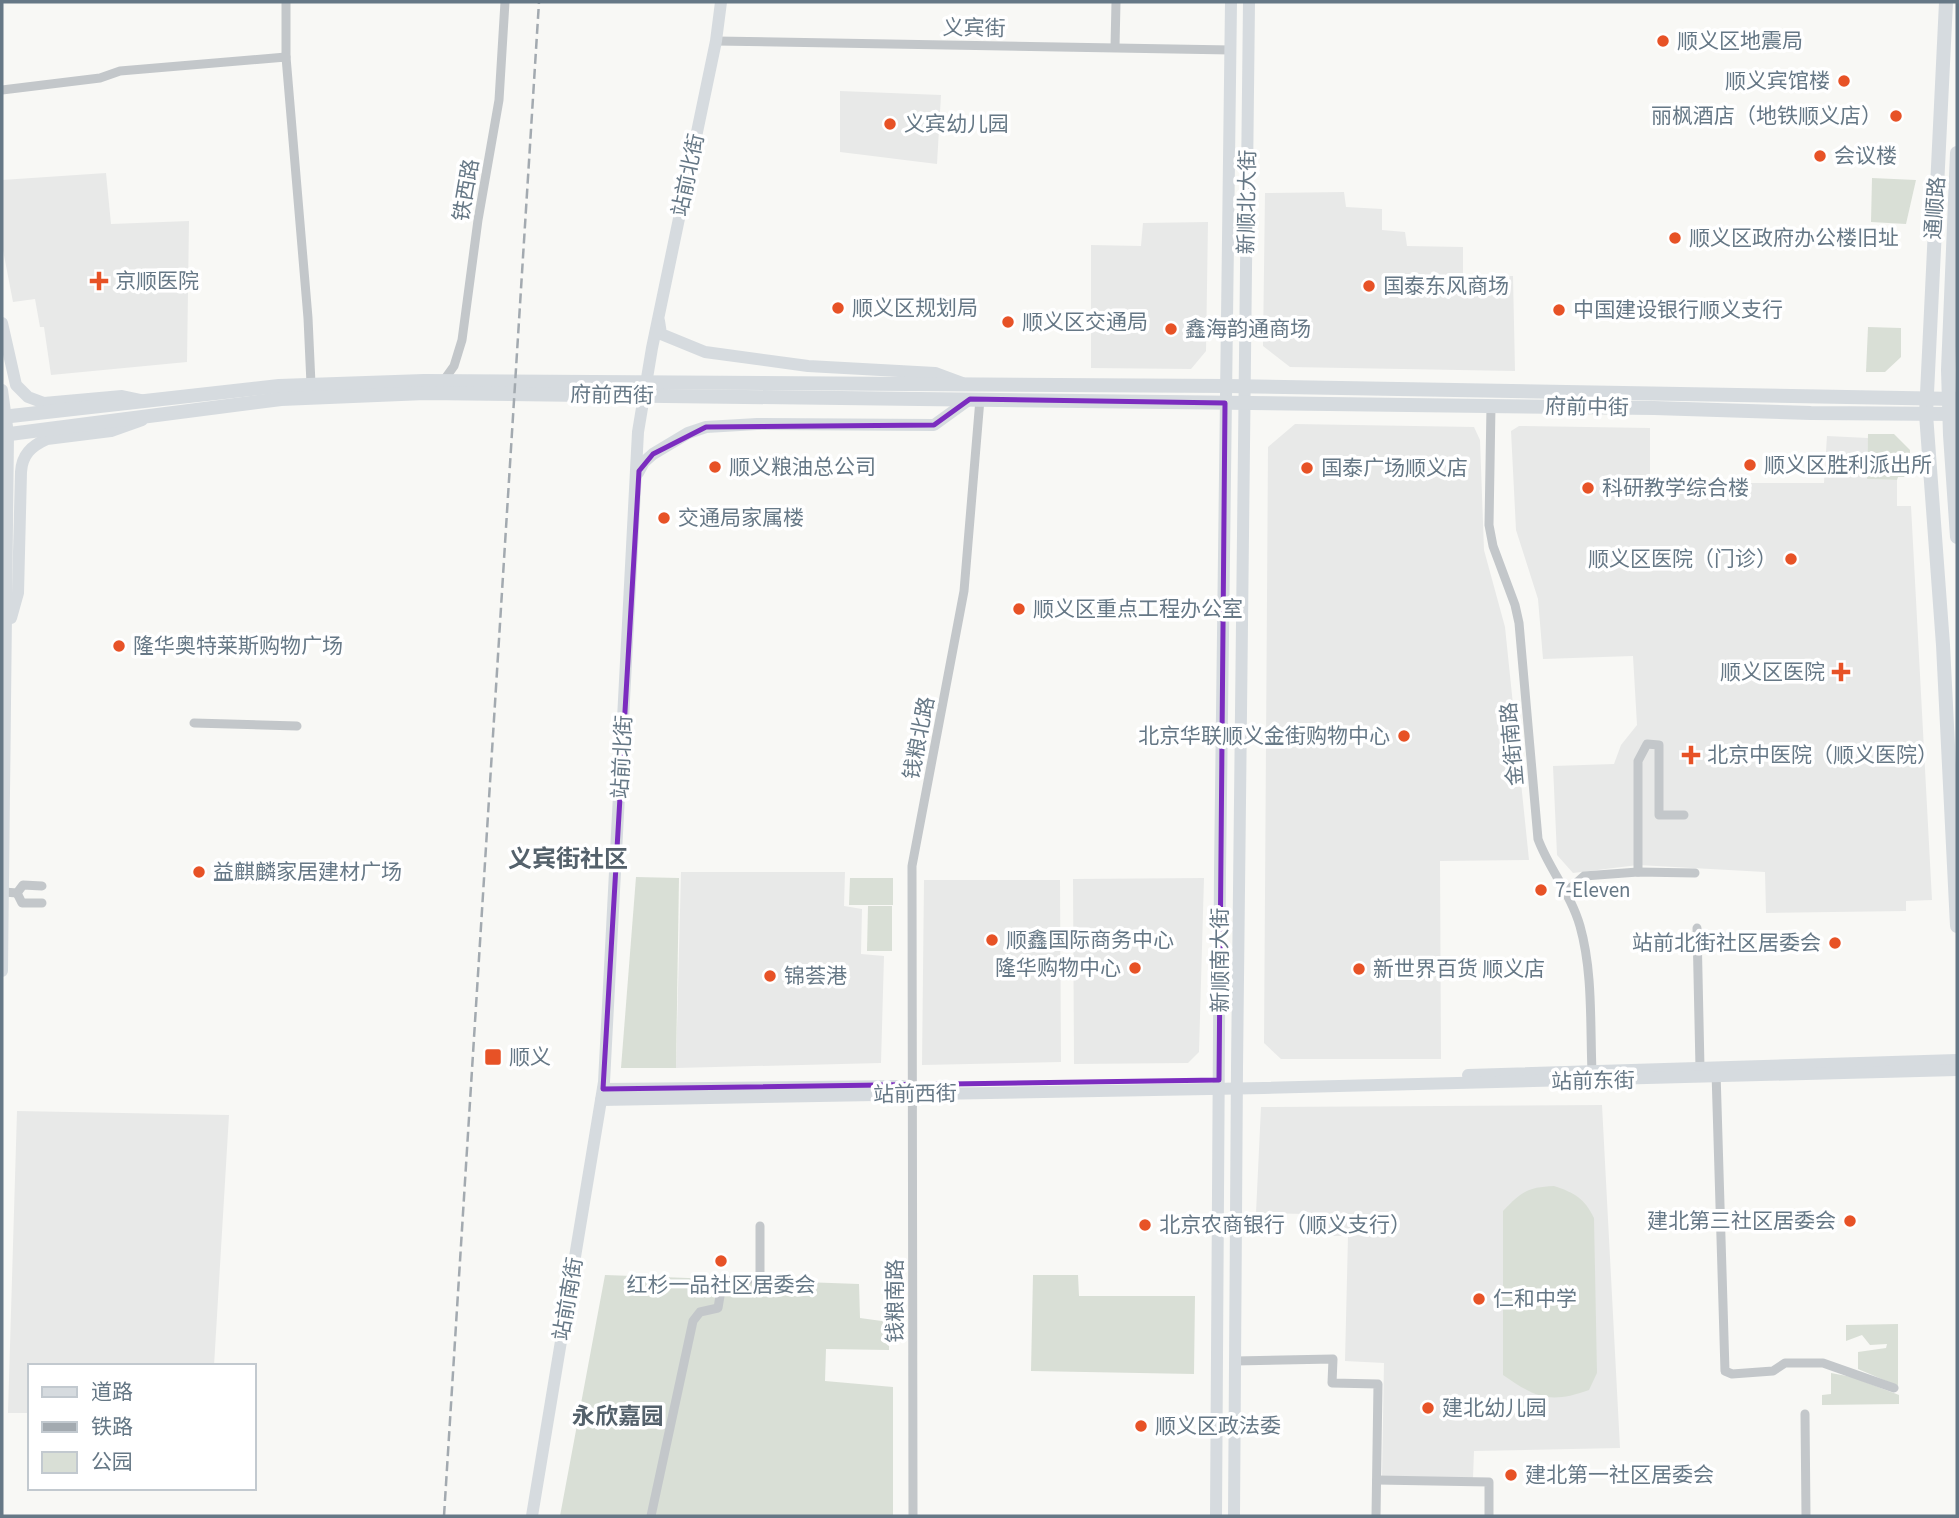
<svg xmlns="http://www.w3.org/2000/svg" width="1959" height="1518" viewBox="0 0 1959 1518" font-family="'Source Sans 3','Noto Sans SC',sans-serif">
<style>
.built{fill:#e8e9e8}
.green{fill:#d9dfd6}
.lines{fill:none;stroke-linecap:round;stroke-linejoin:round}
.street{stroke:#c3c7ca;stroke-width:9}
.secondary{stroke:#d6dbdf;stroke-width:12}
.primary{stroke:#d6dbdf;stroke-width:14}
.rail{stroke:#a3aab0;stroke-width:2.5;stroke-dasharray:10 5;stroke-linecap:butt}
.marked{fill:none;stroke:#7b2cbf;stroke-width:5;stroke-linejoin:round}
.poi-dot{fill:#e75226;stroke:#fff;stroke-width:2.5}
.labels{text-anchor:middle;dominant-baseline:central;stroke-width:7;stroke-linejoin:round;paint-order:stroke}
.street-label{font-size:21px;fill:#667886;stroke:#fff}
.poi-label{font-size:21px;fill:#667886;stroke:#fff;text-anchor:start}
.neighbourhood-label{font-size:23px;font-weight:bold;fill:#54616b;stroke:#fff}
.quarter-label{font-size:24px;font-weight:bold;fill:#54616b;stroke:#fff}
</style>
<rect width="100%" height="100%" fill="#f8f8f5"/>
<g class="built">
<polygon points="840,91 941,95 937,164 840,152"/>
<polygon points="106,173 111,224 189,221 187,362 51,375 44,327 40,327 35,299 13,302 2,245 2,180"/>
<polygon points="1344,192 1346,207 1382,209 1382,230 1405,232 1407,246 1463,247 1463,276 1513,276 1515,371 1290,367 1263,346 1265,193"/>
<polygon points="1208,222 1206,351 1191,369 1091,368 1091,245 1141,246 1143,223"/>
<polygon points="1295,424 1474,427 1480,440 1484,550 1505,627 1529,860 1440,861 1441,1059 1281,1059 1264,1043 1268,447"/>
<polygon points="1519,426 1650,428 1650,483 1824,483 1827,436 1868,438 1867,479 1897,480 1897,506 1911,506 1932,900 1906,901 1906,911 1766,913 1765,872 1638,865 1573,873 1557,855 1553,766 1614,764 1621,745 1637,725 1633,656 1543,659 1538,599 1516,530 1511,431"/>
<polygon points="681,872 845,872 844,906 862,909 861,954 884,956 881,1063 676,1068"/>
<polygon points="1204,878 1199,1052 1188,1063 1074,1064 1073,879"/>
<polygon points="924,880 1060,880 1061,1062 922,1065"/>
<polygon points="1602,1105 1620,1448 1474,1451 1473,1478 1382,1477 1384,1363 1345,1361 1348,1236 1307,1236 1306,1214 1256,1213 1261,1107"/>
<polygon points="17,1111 229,1115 214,1366 30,1366 30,1413 8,1413"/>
</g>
<g class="green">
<polygon points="1872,178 1916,180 1906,224 1871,222"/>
<polygon points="1868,327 1901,328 1901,357 1885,372 1866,372"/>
<polygon points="1868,434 1894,434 1910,450 1909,477 1898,477 1897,480 1867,479"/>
<polygon points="636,877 679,878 676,1068 621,1068"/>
<polygon points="850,878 893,878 893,905 849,905"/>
<polygon points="868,906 892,906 892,951 867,951"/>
<path d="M 1554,1186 C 1575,1193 1584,1198 1594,1218 L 1597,1373 L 1589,1390 C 1550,1404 1536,1398 1503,1375 L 1503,1211 C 1521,1192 1528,1187 1554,1186 Z"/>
<polygon points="605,1275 859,1284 860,1318 889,1322 889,1350 826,1349 825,1381 893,1387 893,1516 560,1516"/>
<polygon points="1033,1275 1078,1275 1079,1296 1195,1296 1194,1374 1031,1371"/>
<polygon points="1898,1324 1898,1386 1858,1369 1858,1352 1886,1348 1887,1344 1870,1345 1862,1335 1846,1341 1846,1325"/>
<polygon points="1831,1373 1852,1377 1899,1395 1899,1404 1822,1405 1822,1395 1831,1394"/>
</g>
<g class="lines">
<g class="street">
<polyline points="286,2 286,57"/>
<polyline points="716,41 1231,50"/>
<polyline points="1115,47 1116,2"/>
<polyline points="2,90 100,78 120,71 286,57 308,318 311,384"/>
<polyline points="444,380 454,366 462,340 478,220 499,100 505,2"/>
<path d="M 1491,406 L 1489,525 L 1493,546 L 1515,605 L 1519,623 L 1538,839 C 1549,869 1571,894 1580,926 C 1593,972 1590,1024 1592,1072"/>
<polyline points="194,723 297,726"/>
<polyline points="1638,872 1638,761 1647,744 1659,745 1659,815 1684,815"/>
<polyline points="1567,891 1584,876 1638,872 1695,873"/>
<polyline points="4,892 17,893 23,885 42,886"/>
<polyline points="17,893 22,903 42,903"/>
<polyline points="1697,928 1700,1068"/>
<polyline points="1716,1072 1725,1371 1732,1374 1773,1371 1785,1363 1823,1363 1894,1388"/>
<polyline points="1235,1361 1333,1359 1332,1383 1378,1384 1376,1516"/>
<polyline points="1805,1414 1806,1516"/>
<polyline points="1377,1480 1489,1482 1489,1516"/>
<polyline points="651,1516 693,1321 700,1312 718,1308 722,1284 729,1281 760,1278 760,1226"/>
<polyline points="913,1516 912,866 964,591 980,399"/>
</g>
<g class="secondary">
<polyline points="659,321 661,334 705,352 808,366 935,373 962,383"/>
<polyline points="2,323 16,385 28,397 44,403 122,396 141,400"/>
<polyline points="2,390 8,434 2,971"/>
<polyline points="638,473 644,462 653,454 688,433 706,427 757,424 934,425 970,399"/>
<path d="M 11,618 L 18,593 L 21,472 C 22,455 31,446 47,439 L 111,431 L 142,420"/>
<polyline points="1468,1075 1957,1060"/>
<polyline points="603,1089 903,1086"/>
<polyline points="601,1100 1264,1088 1957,1070"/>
<polyline points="532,1516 604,1082 638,432 652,348 716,41 721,2"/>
<polyline points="1216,1516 1220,872 1231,2"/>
<polyline points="1234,1516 1237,1068 1249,2"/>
</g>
<g class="primary">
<polyline points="1946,2 1926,414 1943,645 1957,926"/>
<polyline points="1957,153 1948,370 1950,435 1957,537"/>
<polyline points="2,417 279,386 424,381 1226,386 1957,399"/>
<polyline points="2,435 281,399 425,393 1654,408 1811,413 1957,414"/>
</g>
<polyline class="rail" points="444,1516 539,2"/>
</g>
<path class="marked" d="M 970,399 L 1225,403 L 1219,1080 L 603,1089 L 639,471 L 653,454 L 706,427 L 934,425 Z"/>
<g class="poi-dot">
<circle cx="1663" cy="41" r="7"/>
<circle cx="1844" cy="81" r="7"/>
<circle cx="1896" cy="116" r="7"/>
<circle cx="890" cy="124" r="7"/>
<circle cx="1820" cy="156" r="7"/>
<circle cx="1675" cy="238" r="7"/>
<path d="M95.5 270.5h7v7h7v7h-7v7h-7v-7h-7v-7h7z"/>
<circle cx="1369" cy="286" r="7"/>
<circle cx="838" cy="308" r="7"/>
<circle cx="1559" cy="310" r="7"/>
<circle cx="1008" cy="322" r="7"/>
<circle cx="1171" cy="329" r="7"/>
<circle cx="1750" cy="465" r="7"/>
<circle cx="715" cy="467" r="7"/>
<circle cx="1307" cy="468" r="7"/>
<circle cx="1588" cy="488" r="7"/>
<circle cx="664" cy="518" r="7"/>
<circle cx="1791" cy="559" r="7"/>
<circle cx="1019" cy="609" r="7"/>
<circle cx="119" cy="646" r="7"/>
<path d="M1837.5 661.5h7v7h7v7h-7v7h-7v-7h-7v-7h7z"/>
<circle cx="1404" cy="736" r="7"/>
<path d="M1687.5 744.5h7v7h7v7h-7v7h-7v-7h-7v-7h7z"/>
<circle cx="199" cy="872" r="7"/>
<circle cx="1541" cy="890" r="7"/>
<circle cx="992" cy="940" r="7"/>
<circle cx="1835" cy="943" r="7"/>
<circle cx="1135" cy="968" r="7"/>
<circle cx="1359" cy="969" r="7"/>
<circle cx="770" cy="976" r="7"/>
<rect x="484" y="1048" width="18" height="18" rx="3.5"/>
<circle cx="1850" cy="1221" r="7"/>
<circle cx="1145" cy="1225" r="7"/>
<circle cx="721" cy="1261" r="7"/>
<circle cx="1479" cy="1299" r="7"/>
<circle cx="1428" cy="1408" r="7"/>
<circle cx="1141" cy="1426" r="7"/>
<circle cx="1511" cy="1475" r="7"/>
</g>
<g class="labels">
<g class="street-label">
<text transform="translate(974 28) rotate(1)">义宾街</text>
<text transform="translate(688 175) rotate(-78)">站前北街</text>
<text transform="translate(466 190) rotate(-80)">铁西路</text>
<text transform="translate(1247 202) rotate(-89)">新顺北大街</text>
<text transform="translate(1935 208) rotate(-86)">通顺路</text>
<text transform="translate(612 395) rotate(1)">府前西街</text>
<text transform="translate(1587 407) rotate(1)">府前中街</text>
<text transform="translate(919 738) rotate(-79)">钱粮北路</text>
<text transform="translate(1512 744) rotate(-95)">金街南路</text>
<text transform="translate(622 757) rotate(-87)">站前北街</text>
<text transform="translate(1220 960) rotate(-90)">新顺南大街</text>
<text transform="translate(1593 1081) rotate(-1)">站前东街</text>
<text transform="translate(915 1094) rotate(-1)">站前西街</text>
<text transform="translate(568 1299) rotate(-80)">站前南街</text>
<text transform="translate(895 1301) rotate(-90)">钱粮南路</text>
</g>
<g class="poi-label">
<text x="1677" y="41">顺义区地震局</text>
<text x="1830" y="81" text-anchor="end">顺义宾馆楼</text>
<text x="1882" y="116" text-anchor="end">丽枫酒店（地铁顺义店）</text>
<text x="904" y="124">义宾幼儿园</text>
<text x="1834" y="156">会议楼</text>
<text x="1689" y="238">顺义区政府办公楼旧址</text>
<text x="115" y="281">京顺医院</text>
<text x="1383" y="286">国泰东风商场</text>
<text x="852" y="308">顺义区规划局</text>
<text x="1573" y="310">中国建设银行顺义支行</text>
<text x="1022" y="322">顺义区交通局</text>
<text x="1185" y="329">鑫海韵通商场</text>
<text x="1764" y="465">顺义区胜利派出所</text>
<text x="729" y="467">顺义粮油总公司</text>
<text x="1321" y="468">国泰广场顺义店</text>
<text x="1602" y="488">科研教学综合楼</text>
<text x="678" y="518">交通局家属楼</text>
<text x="1777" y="559" text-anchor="end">顺义区医院（门诊）</text>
<text x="1033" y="609">顺义区重点工程办公室</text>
<text x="133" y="646">隆华奥特莱斯购物广场</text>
<text x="1825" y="672" text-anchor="end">顺义区医院</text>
<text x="1390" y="736" text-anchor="end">北京华联顺义金街购物中心</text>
<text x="1707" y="755">北京中医院（顺义医院）</text>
<text x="213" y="872">益麒麟家居建材广场</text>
<text x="1555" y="890">7-Eleven</text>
<text x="1006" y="940">顺鑫国际商务中心</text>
<text x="1821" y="943" text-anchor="end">站前北街社区居委会</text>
<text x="1121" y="968" text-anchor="end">隆华购物中心</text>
<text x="1373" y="969">新世界百货 顺义店</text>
<text x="784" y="976">锦荟港</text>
<text x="509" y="1057">顺义</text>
<text x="1836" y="1221" text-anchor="end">建北第三社区居委会</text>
<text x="1159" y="1225">北京农商银行（顺义支行）</text>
<text x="721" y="1285" text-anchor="middle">红杉一品社区居委会</text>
<text x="1493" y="1299">仁和中学</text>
<text x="1442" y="1408">建北幼儿园</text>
<text x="1155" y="1426">顺义区政法委</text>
<text x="1525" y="1475">建北第一社区居委会</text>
</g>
<g class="neighbourhood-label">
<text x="618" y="1416">永欣嘉园</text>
</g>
<g class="quarter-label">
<text x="568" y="859">义宾街社区</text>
</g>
</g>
<rect width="1959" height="1518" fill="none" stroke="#667886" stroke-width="7"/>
<rect x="28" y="1364" width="228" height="126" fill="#ffffff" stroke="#c2c9cf" stroke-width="2"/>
<rect x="42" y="1387" width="35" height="10" fill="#d6dbdf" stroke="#c2c9cf" stroke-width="2"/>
<text x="91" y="1399" font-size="21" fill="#667886">道路</text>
<rect x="42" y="1422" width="35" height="10" fill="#a3aab0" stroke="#c2c9cf" stroke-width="2"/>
<text x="91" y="1434" font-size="21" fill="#667886">铁路</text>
<rect x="42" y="1452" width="35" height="21" fill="#d9dfd6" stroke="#c2c9cf" stroke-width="2"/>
<text x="91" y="1469" font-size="21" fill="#667886">公园</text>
</svg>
